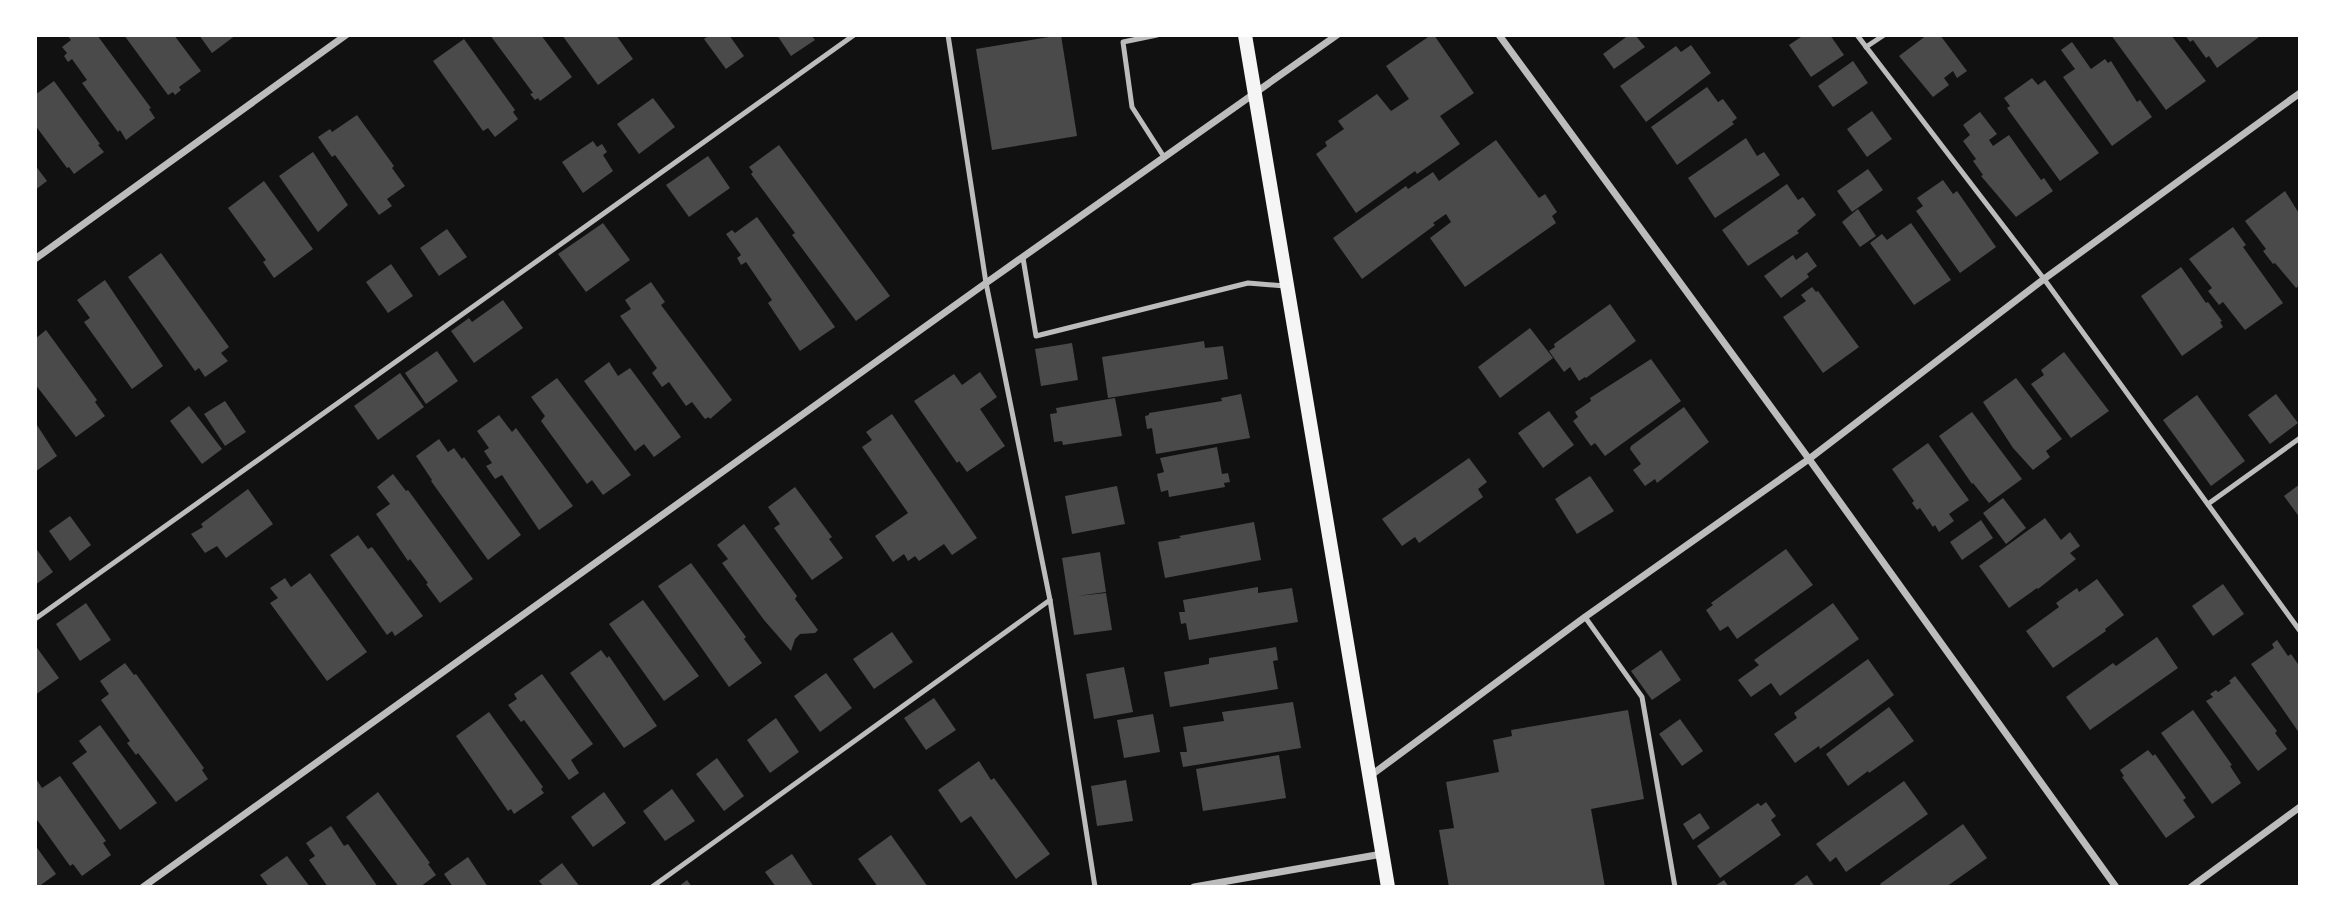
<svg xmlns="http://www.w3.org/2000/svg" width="2335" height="922" viewBox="0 0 2335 922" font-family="Ubuntu,sans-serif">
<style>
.building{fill:#4a4a4a}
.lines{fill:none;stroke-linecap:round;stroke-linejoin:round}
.service{stroke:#bcbcbc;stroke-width:5}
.minor{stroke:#bcbcbc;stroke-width:7}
.secondary{stroke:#f5f5f5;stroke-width:14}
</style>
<rect width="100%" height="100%" fill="#111"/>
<g class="building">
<polygon points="67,35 97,35 151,108 149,109 155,118 126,140 120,130 118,132 82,83 87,80 72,59 68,62 64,56 67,53 62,47 71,40"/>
<polygon points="124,35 174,35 201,71 179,87 181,90 175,95 173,92 168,95"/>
<polygon points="199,35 236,35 212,53"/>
<polygon points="490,35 541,35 572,77 540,101 538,98 535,100 530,94 533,93"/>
<polygon points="562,35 616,35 633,59 598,85"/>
<polygon points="710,35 729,35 744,56 726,69 704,39"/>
<polygon points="777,35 811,35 815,40 791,56"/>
<polygon points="1061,35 1077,136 992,150 976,49"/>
<polygon points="1431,35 1434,35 1474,93 1440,116 1460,144 1417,174 1415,171 1356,213 1316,154 1327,146 1325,142 1344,129 1338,121 1377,94 1391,111 1409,99 1386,66"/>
<polygon points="1629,35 1635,35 1645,47 1614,69 1603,54"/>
<polygon points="1804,35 1830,35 1844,55 1811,77 1789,45"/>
<polygon points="1927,35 1940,35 1967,71 1957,78 1953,71 1944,78 1949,85 1933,97 1899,56"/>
<polygon points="2111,35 2171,35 2206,81 2166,110"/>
<polygon points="2185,35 2258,35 2259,37 2217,68 2209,56 2206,58 2193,40 2190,42"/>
<polygon points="464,39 515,110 513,112 518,119 495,137 488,128 483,131 433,61"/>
<polygon points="2072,42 2091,69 2105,59 2108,63 2111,61 2137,102 2140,100 2152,117 2112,146 2063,77 2075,69 2061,50"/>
<polygon points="1691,45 1711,73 1646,122 1620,86 1676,46 1681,52"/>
<polygon points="1853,61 1868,83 1833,107 1818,86"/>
<polygon points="2032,78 2038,85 2045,80 2099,153 2060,181 2007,108 2010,106 2004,98"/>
<polygon points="54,81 100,144 98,145 104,152 74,174 69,167 67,168 35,125 35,95"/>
<polygon points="1707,87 1718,102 1723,99 1737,118 1732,122 1734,124 1677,165 1651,127"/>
<polygon points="653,98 675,127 639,154 617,124"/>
<polygon points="1872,111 1892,139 1867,157 1847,129"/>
<polygon points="1980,112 1997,134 1989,140 1993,146 2009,135 2041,180 2044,178 2053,191 2016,217 1981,176 1983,175 1973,161 1976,159 1963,141 1970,135 1963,125"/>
<polygon points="357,115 394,166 392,168 405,186 387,199 392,206 379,215 335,155 332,157 318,137 330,129 332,132"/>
<polygon points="1746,138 1757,156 1764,152 1780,175 1715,218 1688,178"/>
<polygon points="1496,140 1539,198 1545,194 1557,212 1552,216 1556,223 1465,287 1430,238 1451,222 1446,214 1433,223 1435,225 1362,279 1333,238 1406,186 1408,189 1433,172 1439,181"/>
<polygon points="593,141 597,147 602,144 607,152 603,155 613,171 583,193 562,162"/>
<polygon points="779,145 890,296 856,321 792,235 795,233 751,174 753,172 749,167"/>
<polygon points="313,152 348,205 318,232 279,176"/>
<polygon points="708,156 730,188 689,217 666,185"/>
<polygon points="35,165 47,181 35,190"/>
<polygon points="1868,169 1883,190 1852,212 1837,191"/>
<polygon points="1943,180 1953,194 1957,191 1996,247 1960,273 1916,211 1923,206 1917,198"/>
<polygon points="264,181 313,249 274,278 263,262 266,260 228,208"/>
<polygon points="1787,184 1798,200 1803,197 1816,215 1797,231 1799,233 1748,266 1722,230"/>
<polygon points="2285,191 2300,215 2300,285 2296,288 2275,263 2273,264 2263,251 2266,249 2245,221"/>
<polygon points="1858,209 1876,236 1860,247 1842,222"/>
<polygon points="757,217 835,327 800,351 768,303 772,300 746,262 741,265 737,258 741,255 726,234 732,230 735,233"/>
<polygon points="603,223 630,260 586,292 558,254"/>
<polygon points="1911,223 1951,280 1914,305 1870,243 1882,234 1887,240"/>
<polygon points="2233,227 2246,245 2243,247 2283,303 2245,330 2223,302 2219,305 2208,291 2212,288 2189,259"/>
<polygon points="447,229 467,257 439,276 420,248"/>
<polygon points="1807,252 1817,266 1807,274 1809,277 1781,298 1764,276 1793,255 1796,260"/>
<polygon points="161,253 229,347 221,353 228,361 205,377 199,368 195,371 128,277"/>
<polygon points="391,264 413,296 388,313 366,282"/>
<polygon points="2181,267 2206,303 2208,302 2222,321 2220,322 2223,327 2182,356 2141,296"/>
<polygon points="105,280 163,366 132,389 84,322 90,318 77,300"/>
<polygon points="651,282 665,302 661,305 732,400 710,419 709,417 705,419 692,402 686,406 669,382 662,387 652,373 657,368 620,316 631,309 625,300"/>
<polygon points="1812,287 1816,292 1818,291 1859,347 1823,373 1783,317 1806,301 1801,295"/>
<polygon points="503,300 523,328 474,363 451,331 469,318 472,322"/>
<polygon points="1610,304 1636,341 1586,378 1585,377 1579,381 1570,367 1564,372 1549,351 1555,347 1554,344"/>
<polygon points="1530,328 1553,358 1500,398 1478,367"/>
<polygon points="46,330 97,400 95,402 105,416 76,437 35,384 35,339"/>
<polygon points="1204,341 1205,348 1223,346 1228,379 1108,398 1102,357"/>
<polygon points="1072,343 1078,380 1041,386 1035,349"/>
<polygon points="437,351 458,381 426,404 405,373"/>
<polygon points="2064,352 2109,411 2071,438 2031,384 2044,375 2041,370"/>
<polygon points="1651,359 1681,401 1605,456 1595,443 1591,446 1573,421 1578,417 1575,412 1591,401 1590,398"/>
<polygon points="609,362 618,376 630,368 681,437 654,457 644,444 635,451 584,381"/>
<polygon points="980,372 997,397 980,409 1005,446 967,472 959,461 957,463 914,401 954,374 962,385"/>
<polygon points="400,373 424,407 378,440 354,406"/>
<polygon points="557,378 631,475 603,495 592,480 587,484 541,421 545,416 531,397"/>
<polygon points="2016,378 2062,439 2046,451 2050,457 2033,470 2013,448 1983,402"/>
<polygon points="1241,394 1250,438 1156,454 1152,428 1147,429 1145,416 1149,415 1149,413 1222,401 1221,398"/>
<polygon points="2276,394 2298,423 2270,444 2248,415"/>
<polygon points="2197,395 2245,461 2211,486 2163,420"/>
<polygon points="1115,398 1122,436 1063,445 1062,441 1054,442 1050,414 1057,413 1056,408"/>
<polygon points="225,401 246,432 225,446 204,414"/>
<polygon points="189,406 222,449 202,464 170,421"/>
<polygon points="1684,407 1709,442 1657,483 1655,479 1645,486 1633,470 1641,464 1630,449 1631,446"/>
<polygon points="1549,411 1574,445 1543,468 1518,433"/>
<polygon points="1972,412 2022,479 1989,503 1973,483 1972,484 1939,436"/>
<polygon points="892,414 977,538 952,555 944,544 919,561 915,556 908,561 904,554 893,562 875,536 908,513 862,447 872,440 866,432"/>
<polygon points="499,415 512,432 516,428 573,506 539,530 502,475 495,479 486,466 492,463 484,451 489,448 477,431"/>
<polygon points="35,422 57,456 35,472"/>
<polygon points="439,439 448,452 454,448 462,459 464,457 521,535 488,560 431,481 432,480 416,456"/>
<polygon points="1928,443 1969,500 1949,514 1954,521 1939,532 1935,525 1933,527 1920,508 1917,510 1912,503 1914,501 1892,469"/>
<polygon points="1217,447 1222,474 1228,473 1230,482 1224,483 1225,487 1169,497 1168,490 1161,492 1157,474 1164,472 1160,458"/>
<polygon points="1469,458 1487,482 1478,489 1483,497 1419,543 1415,537 1402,546 1382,519"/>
<polygon points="393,474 406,491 408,490 473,579 440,603 426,584 428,583 410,559 408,561 376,514 390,504 377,487"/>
<polygon points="1590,476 1614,511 1577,534 1555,499"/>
<polygon points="2300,484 2300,518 2284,496"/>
<polygon points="1117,486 1125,524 1072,534 1065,496"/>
<polygon points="795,487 832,537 829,539 843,558 812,580 774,528 780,524 768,507"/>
<polygon points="248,489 273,524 226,558 217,546 205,553 191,534 203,527 201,524"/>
<polygon points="2003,498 2026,528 2006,544 1983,513"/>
<polygon points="70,516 91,545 70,561 49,531"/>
<polygon points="2045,518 2061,540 2070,532 2080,546 2070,553 2076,559 2038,589 2037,588 2009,608 1979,566"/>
<polygon points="1981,520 1993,538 1962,560 1950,542"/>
<polygon points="1254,522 1261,560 1165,578 1158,542 1181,538 1179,536"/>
<polygon points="744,524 797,596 795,599 818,630 815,633 800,634 795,639 791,651 764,620 722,563 728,559 717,545"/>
<polygon points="358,535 368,549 372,547 423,616 395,636 392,631 387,635 330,555"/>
<polygon points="35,547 53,572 35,585"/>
<polygon points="1786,549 1813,585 1737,639 1728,626 1720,631 1706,610 1713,605 1711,603"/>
<polygon points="1100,552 1106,592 1077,596 1106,593 1112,630 1074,635 1062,558"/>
<polygon points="691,563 746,637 744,639 762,663 729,687 658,586"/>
<polygon points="310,573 367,652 327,681 270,603 278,598 270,588 285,578 291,587"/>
<polygon points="2097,579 2124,615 2105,629 2106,631 2053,668 2026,631 2059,607 2056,603 2077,588 2079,592"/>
<polygon points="2223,584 2244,614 2213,636 2192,606"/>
<polygon points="1258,587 1258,593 1292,588 1298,622 1189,640 1186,623 1181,624 1179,612 1185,612 1183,600"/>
<polygon points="643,600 699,676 664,701 609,624"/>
<polygon points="86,603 111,640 80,661 56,624"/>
<polygon points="1833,603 1859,639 1780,696 1771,683 1751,697 1738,680 1759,665 1754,660"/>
<polygon points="892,632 913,662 874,689 853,659"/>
<polygon points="2157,637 2178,668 2090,730 2066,697 2113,663 2116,666"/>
<polygon points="2277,640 2288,656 2291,654 2300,667 2300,734 2251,664 2274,648 2272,644"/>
<polygon points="35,645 59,678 35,695"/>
<polygon points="1276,647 1278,660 1273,661 1278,689 1170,707 1164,672 1209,664 1209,658"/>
<polygon points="601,650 607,658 609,656 657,726 624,748 570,673"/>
<polygon points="1661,650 1681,680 1652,700 1631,671"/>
<polygon points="1868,659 1894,695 1820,749 1819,746 1795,763 1774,734 1797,718 1794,713"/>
<polygon points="125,663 134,675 136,674 204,768 202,770 208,779 176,802 138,753 136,755 127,743 130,741 101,700 109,694 100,681"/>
<polygon points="1124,667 1133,712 1094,719 1086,674"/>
<polygon points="826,673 852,708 820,732 794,696"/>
<polygon points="542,674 593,744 571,760 579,773 569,780 524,720 521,722 508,705 517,699 514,694"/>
<polygon points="2235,676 2277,731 2275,733 2287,749 2258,771 2206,701 2213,697 2210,694 2216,690 2218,692 2231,683 2229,681"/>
<polygon points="934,698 956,730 926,750 904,718"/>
<polygon points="1293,702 1301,748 1183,767 1180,752 1187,752 1183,727 1224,721 1222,712"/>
<polygon points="1889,707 1914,741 1869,773 1868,771 1848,786 1826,754"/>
<polygon points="1628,710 1644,799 1591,809 1605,887 1449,887 1439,830 1454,828 1446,782 1499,772 1493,740 1512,736 1511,730"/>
<polygon points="2193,710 2232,765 2230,766 2241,783 2212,804 2161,733"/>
<polygon points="489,712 543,787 541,789 544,793 514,814 511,809 508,811 456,736"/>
<polygon points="1153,714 1160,752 1124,758 1117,720"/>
<polygon points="776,718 799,752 770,773 747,740"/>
<polygon points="1680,719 1703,751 1682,766 1659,734"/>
<polygon points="100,725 157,803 120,830 72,763 87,752 79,741"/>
<polygon points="2148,750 2153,756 2155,754 2186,798 2183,800 2195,817 2166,838 2122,777 2124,776 2120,770"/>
<polygon points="1279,755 1286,798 1203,811 1196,769"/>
<polygon points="717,758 744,796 724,811 696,774"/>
<polygon points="979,761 991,780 994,778 1050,854 1016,879 971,816 961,823 938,790"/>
<polygon points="60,776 106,841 103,843 111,855 82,876 73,864 70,866 35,817 35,777 42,788"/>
<polygon points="1126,780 1133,821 1097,826 1091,786"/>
<polygon points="1904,781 1928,814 1846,872 1836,857 1830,862 1816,844"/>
<polygon points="672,789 695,821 665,841 643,811"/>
<polygon points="378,792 430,863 428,864 436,875 420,887 399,887 346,817"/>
<polygon points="604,792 626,823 593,847 571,817"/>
<polygon points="1766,802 1776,816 1771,820 1781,835 1720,878 1697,846 1758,803 1761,806"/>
<polygon points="1700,813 1710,828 1693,840 1683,824"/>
<polygon points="1963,824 1987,858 1946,887 1882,887 1880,884"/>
<polygon points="331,826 344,846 348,844 378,887 328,887 309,860 315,856 306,843"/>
<polygon points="891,835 928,887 878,887 858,859"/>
<polygon points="35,845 56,874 38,887 35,887"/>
<polygon points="792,854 814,887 776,887 765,872"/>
<polygon points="287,856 310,887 269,887 260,875"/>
<polygon points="468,857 488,887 453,887 444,874"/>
<polygon points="562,863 580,887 544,887 539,881"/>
<polygon points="1807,875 1815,887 1791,887"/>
<polygon points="687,880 692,887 678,887"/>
<polygon points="1724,880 1729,887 1713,887"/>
</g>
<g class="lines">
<g class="service">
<polyline points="948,35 986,283 1050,600 1095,887"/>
<polyline points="1157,35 1123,42 1132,107 1164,157"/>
<polyline points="1857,35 2044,279 2300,631"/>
<polyline points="1866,47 1884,35"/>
<polyline points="1023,258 1036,336 1248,283 1285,286"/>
<polyline points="2208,504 2300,438"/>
<polyline points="1585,617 1642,697 1675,887"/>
<polyline points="35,619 854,35"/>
<polyline points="652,887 1050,600"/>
</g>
<g class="minor">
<polyline points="1499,35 1809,459 2116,887"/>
<polyline points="35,259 346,35"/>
<polyline points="1370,776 1585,617 1809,459 2044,279 2300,93"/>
<polyline points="143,887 986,283 1337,35"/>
<polyline points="1194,887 1382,854"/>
<polyline points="2191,887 2300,807"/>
</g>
<polyline class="secondary" points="1245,35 1388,887"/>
</g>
<rect width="2335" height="922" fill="none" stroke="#ffffff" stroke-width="74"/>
</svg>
